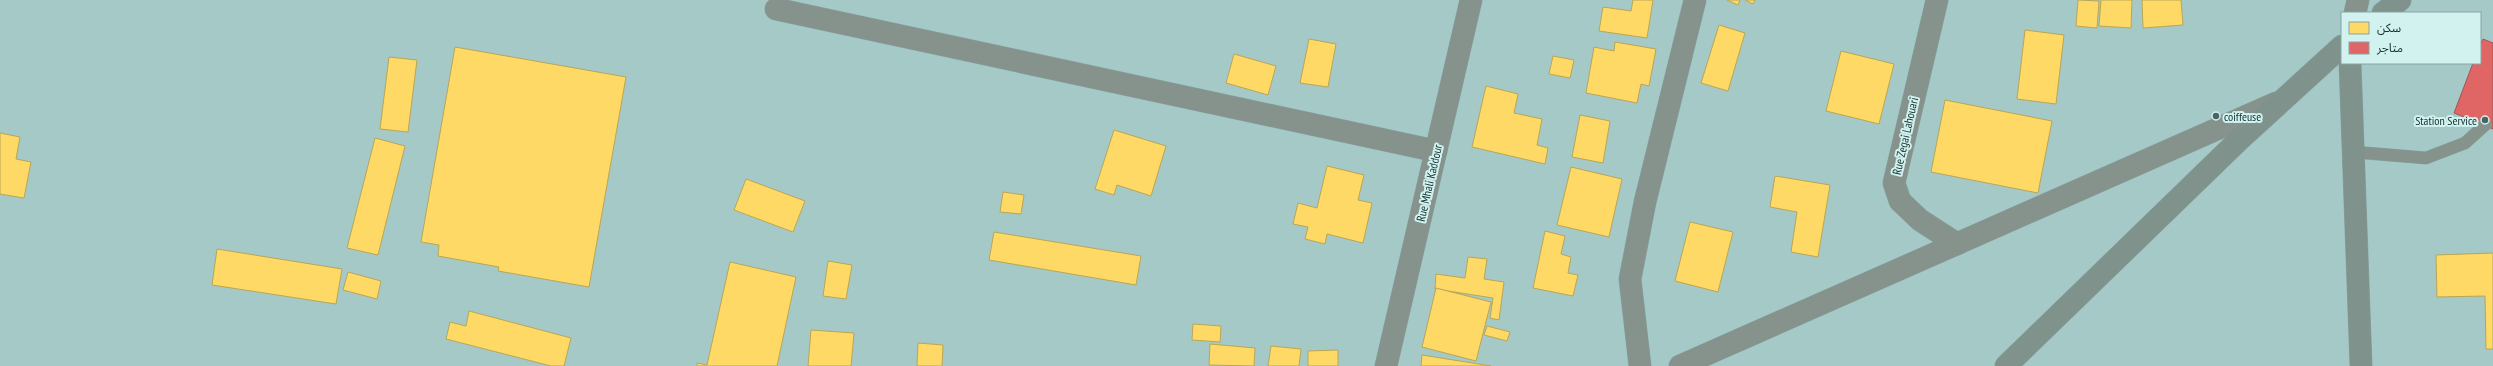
<svg xmlns="http://www.w3.org/2000/svg" width="2493" height="366" viewBox="0 0 2493 366" font-family="'PT Sans Narrow','Noto Sans Arabic',sans-serif">
<style>
.homes{fill:#ffd966;stroke:#b8a655}
.shops{fill:#e06666;stroke:#a25655}
.lines{fill:none;stroke-linecap:round;stroke-linejoin:round}
.lane-casing{stroke:#87a5a3;stroke-width:13}
.street-casing{stroke:#87a5a3;stroke-width:23}
.secondary-casing{stroke:#87a5a3;stroke-width:23}
.lane{stroke:#86928c;stroke-width:12}
.street{stroke:#86928c;stroke-width:22}
.secondary{stroke:#80928c;stroke-width:22}
.poi-dot{fill:#466564;stroke:#d2f2f0;stroke-width:1.5}
.labels{text-anchor:middle;dominant-baseline:central;stroke-width:4;stroke-linejoin:round;paint-order:stroke}
.poi-label{font-size:12px;fill:#132f2e;stroke:#d2f2f0;text-anchor:start}
.street-label{font-size:12px;fill:#132f2e;stroke:#d2f2f0}
</style>
<rect width="100%" height="100%" fill="#a5c9c7"/>
<g class="homes">
<polygon points="1633,0 1653,0 1647,38 1599,31 1603,7 1631,11"/>
<polygon points="1727,0 1740,0 1738,5"/>
<polygon points="1745,0 1755,0 1753,4"/>
<polygon points="2078,0 2099,1 2097,28 2076,26"/>
<polygon points="2101,0 2132,0 2131,28 2099,26"/>
<polygon points="2142,0 2181,0 2183,25 2143,28"/>
<polygon points="1719,25 1745,33 1728,91 1701,83"/>
<polygon points="2025,30 2064,35 2056,104 2017,99"/>
<polygon points="1309,39 1336,44 1328,87 1300,83"/>
<polygon points="1615,42 1656,49 1649,86 1641,84 1637,103 1586,93 1594,47 1614,51"/>
<polygon points="455,47 626,77 589,287 498,271 499,267 438,256 439,245 421,242"/>
<polygon points="1841,51 1894,64 1879,124 1826,111"/>
<polygon points="1234,54 1276,66 1268,95 1226,83"/>
<polygon points="1553,56 1574,60 1570,78 1549,74"/>
<polygon points="389,57 417,60 408,132 380,129"/>
<polygon points="1486,86 1518,94 1514,113 1542,119 1537,145 1548,148 1545,164 1472,147"/>
<polygon points="1945,100 2052,121 2038,193 1931,172"/>
<polygon points="1580,115 1610,121 1603,163 1572,157"/>
<polygon points="1114,130 1166,146 1151,196 1117,185 1114,195 1095,189"/>
<polygon points="0,133 20,137 16,159 31,162 24,198 0,194"/>
<polygon points="375,138 405,146 378,255 347,248"/>
<polygon points="1327,166 1364,175 1358,200 1372,203 1363,243 1327,234 1325,244 1305,239 1308,227 1293,224 1298,203 1317,208"/>
<polygon points="1571,167 1622,179 1609,237 1557,225"/>
<polygon points="1775,176 1830,185 1818,257 1791,252 1797,212 1770,207"/>
<polygon points="746,179 805,201 793,232 734,210"/>
<polygon points="1003,192 1024,195 1021,214 1000,212"/>
<polygon points="1690,222 1733,232 1718,292 1675,281"/>
<polygon points="1545,231 1565,236 1561,254 1571,257 1568,273 1578,275 1573,296 1533,288"/>
<polygon points="994,232 1141,256 1136,285 989,260"/>
<polygon points="217,249 342,269 336,304 212,285"/>
<polygon points="2493,253 2493,349 2486,349 2485,296 2437,297 2436,255"/>
<polygon points="1468,257 1487,259 1484,279 1504,282 1499,320 1490,318 1493,298 1435,289 1436,274 1465,278"/>
<polygon points="828,261 852,265 846,299 823,296"/>
<polygon points="730,262 796,277 777,366 697,366 697,363 707,365"/>
<polygon points="348,272 381,281 377,299 343,290"/>
<polygon points="1436,288 1491,302 1476,361 1422,347"/>
<polygon points="469,311 571,338 564,366 551,366 446,339 450,322 466,326"/>
<polygon points="1193,324 1221,326 1220,342 1192,340"/>
<polygon points="1487,326 1510,332 1507,341 1484,335"/>
<polygon points="811,330 854,333 851,366 808,366"/>
<polygon points="918,343 943,345 942,366 917,366"/>
<polygon points="1210,344 1255,348 1254,366 1209,365"/>
<polygon points="1271,346 1301,349 1299,366 1268,366"/>
<polygon points="1338,350 1338,366 1308,366 1308,351"/>
<polygon points="1422,355 1491,366 1421,366"/>
</g>
<polygon class="shops" points="2483,39 2493,43 2493,129 2454,113 2473,63 2480,63 2480,46"/>
<g class="lines">
<defs>
<polyline id="lane" points="2354,152 2426,158 2465,143 2485,125"/>
<g id="street">
<polyline points="1937,0 1894,183 1900,201 1920,220 1957,244"/>
<polyline points="776,9 1436,151"/>
<polyline points="2355,13 2358,0"/>
<polyline points="1386,366 1471,0"/>
<polyline points="1640,366 1630,279 1645,202 1695,0"/>
<polyline points="1680,366 2276,103"/>
</g>
<g id="secondary">
<polyline points="2383,13 2400,0"/>
<polyline points="2350,63 2361,366"/>
<polyline points="2006,366 2238,141 2342,46"/>
</g>
</defs>
<use href="#lane" class="lane-casing"/>
<use href="#street" class="street-casing"/>
<use href="#secondary" class="secondary-casing"/>
<use href="#lane" class="lane"/>
<use href="#street" class="street"/>
<use href="#secondary" class="secondary"/>
</g>
<g class="poi-dot">
<circle cx="2216" cy="116" r="4"/>
<circle cx="2485" cy="120" r="4"/>
</g>
<g class="labels">
<g class="poi-label">
<text x="2224" y="116">coiffeuse</text>
<text x="2477" y="120" text-anchor="end">Station Service</text>
</g>
<g class="street-label">
<text transform="translate(1905 136) rotate(-77)">Rue Zegai Lahouari</text>
<text transform="translate(1429 183) rotate(-77)">Rue Mhali Kaddour</text>
</g>
</g>
<rect x="2341" y="12" width="140" height="52" fill="#d2f2f0" stroke="#86a4a2"/>
<rect x="2349" y="22" width="20" height="12" fill="#ffd966" stroke="#86a4a2"/>
<text x="2377" y="32" font-size="12" fill="#132f2e">سكن</text>
<rect x="2349" y="42" width="20" height="12" fill="#e06666" stroke="#86a4a2"/>
<text x="2377" y="52" font-size="12" fill="#132f2e">متاجر</text>
</svg>
